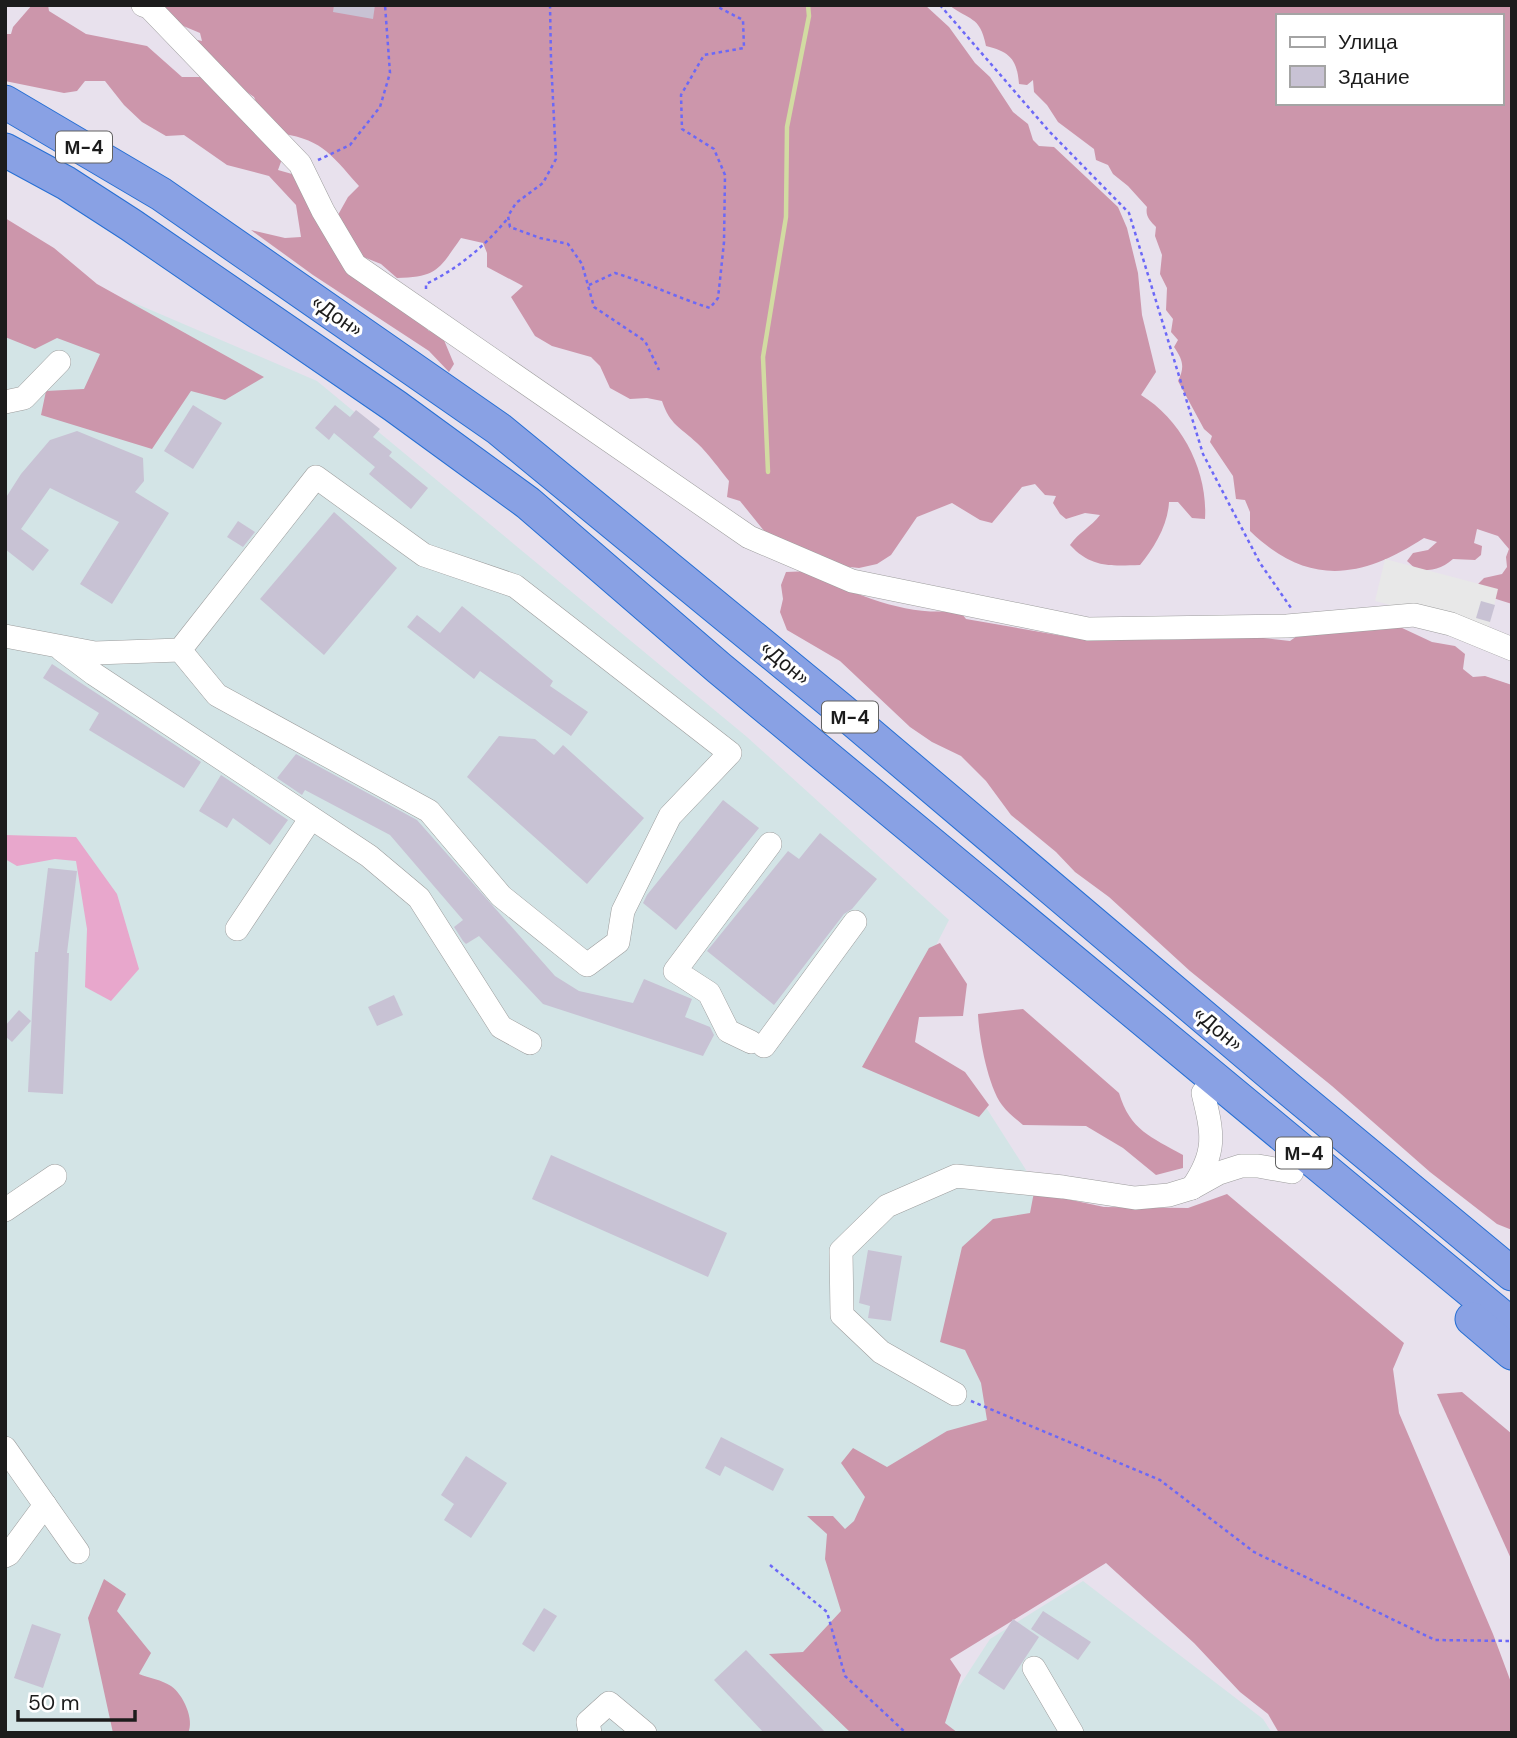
<svg xmlns="http://www.w3.org/2000/svg" width="1517" height="1738" viewBox="0 0 1517 1738" font-family="'DM Sans',sans-serif">
<style>
.industrial{fill:#d3e4e6}
.grass{fill:#e8a7cc}
.forest{fill:#cc96ab;fill-rule:evenodd}
.parking{fill:#e8e8e8}
.lines{fill:none;stroke-linecap:round;stroke-linejoin:round}
.stream{stroke:#d2dba2;stroke-width:4.5}
.building{fill:#c8c2d4}
.minor-casing{stroke:#9d9d9d;stroke-width:24}
.highway-casing{stroke:#266fd4;stroke-width:35}
.path{stroke:#6c68f7;stroke-width:2.5;stroke-dasharray:3.5 3.5;stroke-linecap:butt}
.minor{stroke:#fff;stroke-width:23}
.highway{stroke:#89a1e4;stroke-width:33}
.labels{text-anchor:middle;dominant-baseline:central;stroke-width:6;stroke-linejoin:round;paint-order:stroke}
.shield{fill:#fff;stroke:#606060;stroke-width:2}
.shield-label{font-size:19px;font-weight:bold;fill:#1c1c1c}
.street-label{font-size:21px;fill:#1c1c1c;stroke:#fff}
</style>
<rect width="100%" height="100%" fill="#e8e1ed"/>
<polygon class="industrial" points="5,295 68,324 125,299 317,381 747,737 949,920 880,1054 980,1098 1049,1206 1015,1432 907,1469 934,1725 990,1639 1083,1581 1263,1719 1272,1733 5,1733"/>
<polygon class="grass" points="5,835 76,837 117,894 139,969 111,1001 85,987 87,929 76,861 55,859 17,866 5,859"/>
<g class="forest">
<polygon points="32,5 48,5 49,11 86,34 147,46 182,77 207,77 282,159 278,170 292,174 303,191 418,321 429,331 441,333 454,364 449,372 429,351 313,275 251,230 285,238 301,237 296,205 269,176 227,165 184,135 166,136 142,122 124,105 105,81 85,81 77,91 64,93 5,81 5,34 11,34 13,27"/>
<path d="M 153,5 L 925,5 L 949,27 L 975,63 L 990,77 L 1013,112 L 1028,124 L 1033,140 L 1039,146 L 1054,147 L 1118,207 L 1127,228 L 1138,273 L 1142,315 L 1156,372 L 1141,395 C 1182,420 1208,471 1205,519 L 1192,518 L 1178,502 L 1169,502 C 1168,525 1154,548 1140,565 C 1111,566 1091,568 1070,545 C 1079,532 1091,527 1100,515 L 1085,513 L 1066,519 L 1060,514 L 1053,503 L 1056,496 L 1045,495 L 1035,484 L 1022,487 L 992,523 L 980,520 L 952,503 L 917,517 L 891,555 L 877,564 L 859,568 L 840,566 L 819,554 L 804,552 L 769,537 L 740,501 L 727,497 L 729,481 C 719,469 709,454 697,443 C 680,427 670,425 662,401 L 647,398 L 630,399 L 610,388 L 600,366 L 591,357 L 552,346 L 535,336 L 511,297 L 523,286 L 487,267 L 487,253 L 483,243 L 461,238 C 439,269 438,277 397,278 L 381,264 L 361,256 L 334,222 L 348,197 L 359,186 C 328,151 322,139 273,132 L 264,121 L 254,97 L 228,79 L 184,37 L 202,41 L 200,33 L 181,25 Z"/>
<path d="M 949,5 L 1512,5 L 1512,604 L 1493,598 L 1478,584 L 1484,578 L 1502,574 L 1507,567 L 1506,557 L 1509,549 L 1498,536 L 1477,529 L 1474,543 L 1482,546 L 1481,555 L 1475,560 L 1453,559 C 1442,569 1432,570 1418,571 L 1407,561 L 1413,553 L 1428,550 L 1437,542 L 1424,538 C 1361,579 1308,587 1250,531 L 1250,512 L 1245,500 L 1236,499 L 1233,476 L 1210,442 L 1212,436 L 1204,429 L 1178,381 C 1185,367 1183,360 1174,347 L 1178,340 L 1171,332 L 1173,319 L 1166,310 L 1167,288 L 1160,274 L 1162,255 L 1155,236 L 1156,227 C 1150,221 1145,216 1147,207 L 1128,186 L 1113,174 L 1108,165 L 1096,160 L 1094,149 L 1058,122 L 1047,105 L 1034,92 L 1033,80 L 1027,85 L 1019,84 C 1017,59 1010,52 986,46 C 980,15 969,21 949,5 ZM 1277,16 L 1501,16 L 1501,103 L 1277,103 Z"/>
<polygon points="5,218 54,248 97,284 264,377 225,400 191,391 152,449 41,415 46,391 84,389 100,354 57,338 35,349 5,337"/>
<path d="M 811,571 C 852,595 911,618 959,610 L 966,619 L 1080,639 L 1148,636 L 1164,640 L 1255,637 L 1290,641 L 1297,636 L 1325,632 L 1400,627 L 1432,642 L 1455,646 L 1465,654 L 1463,669 L 1473,677 L 1485,676 L 1512,685 L 1512,1230 L 1497,1224 L 1430,1172 L 1332,1086 L 1190,971 L 1109,897 L 1075,872 L 1056,852 L 1011,815 L 986,781 L 961,756 L 932,742 L 910,727 L 840,661 L 787,630 L 780,612 L 783,599 L 781,585 L 786,572 Z"/>
<polygon points="940,943 967,984 963,1016 919,1017 915,1042 965,1072 989,1105 979,1117 862,1067 929,948"/>
<path d="M 1023,1009 L 1119,1093 C 1130,1130 1151,1137 1183,1155 L 1183,1168 L 1156,1175 L 1123,1148 L 1086,1126 L 1023,1125 C 1016,1119 1008,1113 1002,1105 C 988,1086 979,1038 978,1014 Z"/>
<polygon points="1034,1192 1104,1207 1188,1208 1227,1194 1404,1343 1393,1369 1399,1413 1493,1634 1512,1685 1512,1733 1279,1733 1268,1714 1240,1692 1194,1643 1106,1563 950,1659 961,1675 945,1723 958,1733 851,1733 769,1654 803,1652 841,1611 825,1559 827,1534 807,1516 833,1516 845,1529 854,1521 865,1497 841,1463 853,1448 887,1467 947,1431 987,1420 981,1383 965,1350 940,1342 962,1247 993,1219 1030,1213"/>
<polygon points="1462,1392 1512,1434 1512,1561 1437,1394"/>
<path d="M 104,1579 L 126,1594 L 117,1611 L 151,1653 L 139,1674 C 149,1678 162,1680 171,1686 C 183,1694 195,1720 188,1733 L 113,1733 L 88,1618 Z"/>
</g>
<polygon class="parking" points="1385,559 1498,589 1488,631 1375,601"/>
<g class="lines">
<polyline class="stream" points="768,472 763,357 786,217 787,127 809,16 808,5"/>
</g>
<g class="building">
<polygon points="334,5 375,5 373,19 333,12"/>
<polygon points="193,405 222,423 193,469 164,451"/>
<polygon points="335,405 350,417 356,410 380,429 373,437 392,452 389,456 428,488 411,509 369,474 375,467 334,433 329,440 315,428"/>
<polygon points="77,431 143,458 144,481 135,492 169,513 112,604 80,584 119,522 50,488 21,529 49,550 33,571 5,549 5,499 21,474 50,440"/>
<polygon points="334,512 397,568 324,655 260,599"/>
<polygon points="238,521 255,532 243,547 227,537"/>
<polygon points="1481,601 1495,605 1490,622 1476,618"/>
<polygon points="462,606 553,681 550,686 588,712 571,736 480,671 474,679 407,627 417,615 440,633"/>
<polygon points="52,664 201,762 184,788 89,730 99,713 43,678"/>
<polygon points="499,736 535,739 554,755 563,745 644,818 587,884 467,777"/>
<polygon points="296,754 417,820 555,976 579,991 633,1003 644,979 692,999 685,1017 710,1027 714,1035 703,1056 543,1004 479,936 466,944 463,941 454,927 463,920 390,835 305,790 302,795 277,778"/>
<polygon points="221,775 288,820 270,845 233,818 227,828 199,811"/>
<polygon points="723,800 759,828 676,930 643,903 647,895"/>
<polygon points="820,833 877,879 852,909 844,914 774,1005 707,951 788,851 799,859"/>
<polygon points="48,868 77,871 67,953 69,953 63,1094 28,1092 35,952 38,952"/>
<polygon points="394,995 403,1015 377,1026 368,1007"/>
<polygon points="19,1010 31,1021 12,1042 5,1036 5,1026"/>
<polygon points="551,1155 727,1233 708,1277 532,1199"/>
<polygon points="868,1250 902,1256 891,1321 868,1318 870,1306 859,1303"/>
<polygon points="721,1437 784,1469 773,1491 725,1466 720,1476 705,1468"/>
<polygon points="466,1456 507,1483 471,1538 444,1520 454,1504 441,1495"/>
<polygon points="544,1608 557,1616 534,1652 522,1644"/>
<polygon points="1043,1611 1091,1642 1078,1660 1031,1629"/>
<polygon points="1013,1619 1039,1637 1004,1690 978,1673"/>
<polygon points="32,1624 61,1634 43,1688 14,1678"/>
<polygon points="746,1650 826,1733 764,1733 714,1680"/>
</g>
<g class="lines">
<defs>
<g id="minor">
<polyline points="143,5 149,7 300,164 323,211 355,265 749,537 852,581 1088,629 1287,626 1414,615 1451,624 1512,649"/>
<polyline points="5,402 24,398 59,362"/>
<polyline points="5,636 95,653 180,650 217,695 429,811 501,896 587,965 618,942 623,911 670,816 730,753 515,586 424,555 316,477 180,650"/>
<polyline points="62,650 94,674 369,856 419,898 501,1027 530,1043"/>
<polyline points="237,929 311,818"/>
<polyline points="751,1042 728,1031 709,993 675,971 770,844"/>
<polyline points="764,1046 855,922"/>
<path d="M 1192,1188 C 1217,1152 1213,1134 1203,1093"/>
<polyline points="5,1210 55,1176"/>
<polyline points="955,1394 881,1352 842,1315 841,1251 887,1206 956,1176 1063,1187 1135,1198 1169,1195 1192,1188 1219,1173 1241,1166 1258,1166 1292,1172"/>
<polyline points="5,1448 78,1552"/>
<polyline points="5,1556 9,1554 45,1505"/>
<polyline points="1034,1668 1072,1733"/>
<polyline points="590,1733 588,1722 609,1703 645,1733"/>
</g>
<g id="highway">
<polyline points="5,102 161,194 499,429 840,709 1290,1090 1512,1274"/>
<polyline points="5,150 66,183 131,225 395,406 528,503 719,668 1512,1325"/>
<polyline points="1472,1319 1512,1353"/>
</g>
</defs>
<use href="#minor" class="minor-casing"/>
<use href="#highway" class="highway-casing"/>
<g class="path">
<polyline points="550,5 551,60 556,159 543,183 516,203 508,216 510,227 540,238 568,244 582,264 594,307 645,341 659,370"/>
<polyline points="940,5 1048,130 1129,213 1203,454 1260,563 1291,608"/>
<polyline points="318,160 350,145 380,107 390,73 385,5"/>
<path d="M 589,285 L 615,273 C 648,283 678,298 710,308 L 718,298 L 720,280 L 724,242 L 725,175 L 714,149 L 682,129 L 681,95 L 704,55 L 744,48 L 743,20 L 714,5"/>
<path d="M 426,289 L 426,284 C 459,268 485,246 508,218"/>
<polyline points="971,1401 1160,1480 1254,1552 1435,1640 1512,1641"/>
<polyline points="770,1565 827,1612 845,1676 906,1733"/>
</g>
<use href="#minor" class="minor"/>
<use href="#highway" class="highway"/>
</g>
<g class="labels">
<g class="shield">
<rect x="56" y="131.5" width="56" height="31" rx="5"/>
<rect x="822" y="701.5" width="56" height="31" rx="5"/>
<rect x="1276" y="1137.5" width="56" height="31" rx="5"/>
</g>
<g class="shield-label">
<text x="84" y="147">М-4</text>
<text x="850" y="717">М-4</text>
<text x="1304" y="1153">М-4</text>
</g>
<g class="street-label">
<text transform="translate(337 316) rotate(35)">«Дон»</text>
<text transform="translate(785 663) rotate(40)">«Дон»</text>
<text transform="translate(1218 1029) rotate(40)">«Дон»</text>
</g>
</g>
<rect width="1517" height="1738" fill="none" stroke="#1c1c1c" stroke-width="14"/>
<rect x="1276" y="14" width="228" height="91" fill="#ffffff" stroke="#a4a4a4" stroke-width="2"/>
<rect x="1290" y="37" width="35" height="10" fill="#ffffff" stroke="#a4a4a4" stroke-width="2"/>
<text x="1338" y="49" font-size="21" fill="#1c1c1c">Улица</text>
<rect x="1290" y="66" width="35" height="21" fill="#c8c2d4" stroke="#a4a4a4" stroke-width="2"/>
<text x="1338" y="84" font-size="21" fill="#1c1c1c">Здание</text>
<path d="M18 1710v10h117v-10" fill="none" stroke="#1c1c1c" stroke-width="3.5"/>
<text x="28" y="1710" font-size="21" fill="#1c1c1c" stroke="#ffffff" stroke-width="5" paint-order="stroke">50 m</text>
</svg>
